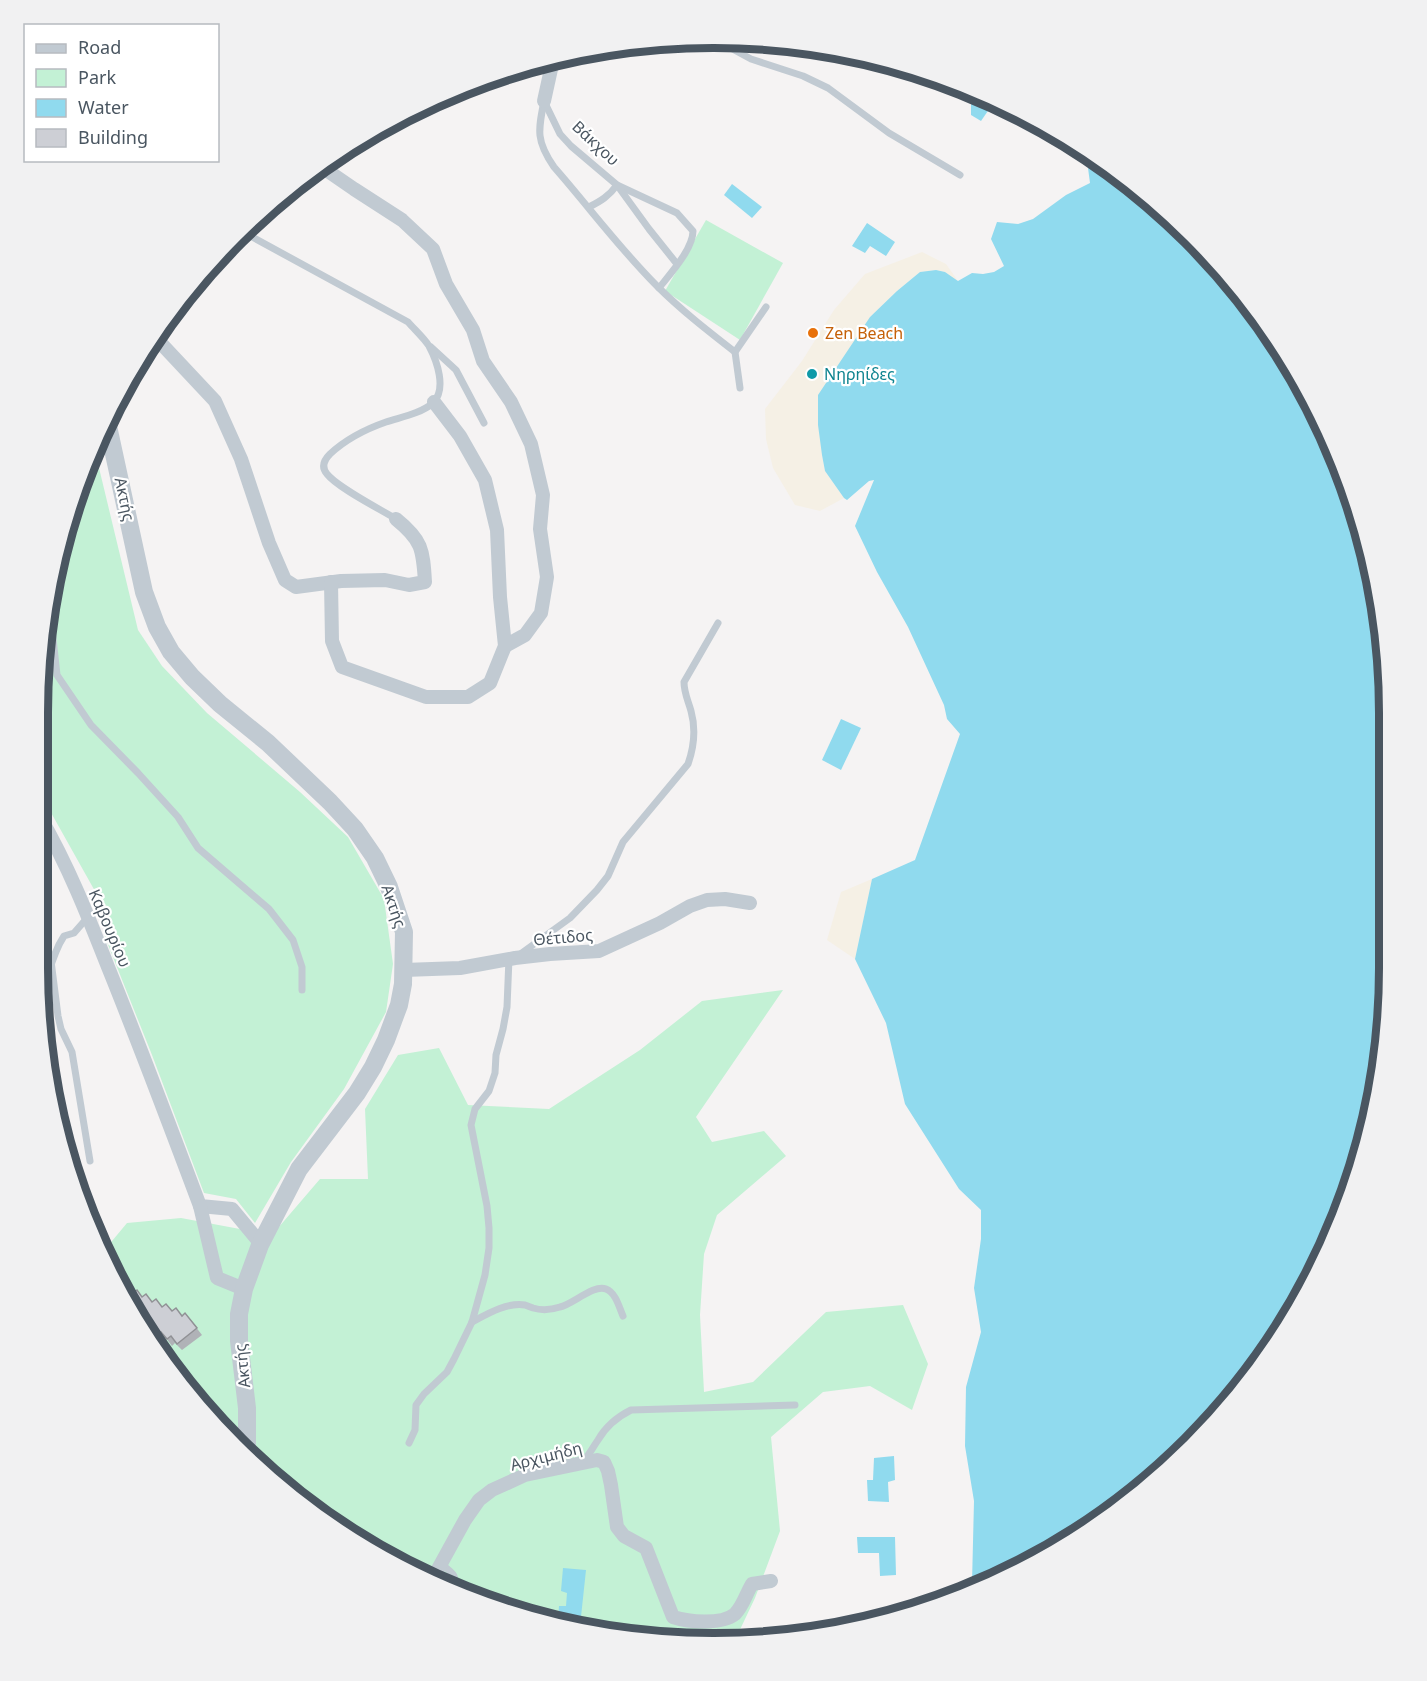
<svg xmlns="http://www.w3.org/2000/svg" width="1427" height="1681" viewBox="0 0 1427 1681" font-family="'Noto Sans',sans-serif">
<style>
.green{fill:#c3f1d5}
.sand{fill:#f5f0e5}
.water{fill:#90daee}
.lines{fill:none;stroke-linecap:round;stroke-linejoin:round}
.service{stroke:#c1cad2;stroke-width:7}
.minor{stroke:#c1cad2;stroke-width:14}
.tertiary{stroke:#c1cad2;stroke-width:18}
.wall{fill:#b0b2b7}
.building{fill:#cdcfd5;stroke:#909195;stroke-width:1.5}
.food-dot{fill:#e8710a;stroke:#fff;stroke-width:2}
.culture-dot{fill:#0f9aa8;stroke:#fff;stroke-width:2}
.labels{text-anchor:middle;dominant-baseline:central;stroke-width:4.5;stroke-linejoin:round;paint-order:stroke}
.street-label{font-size:16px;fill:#4a5661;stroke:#fff}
.food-label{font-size:16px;fill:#c56008;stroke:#fff;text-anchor:start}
.culture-label{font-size:16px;fill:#0d838f;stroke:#fff;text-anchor:start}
.rim{fill:none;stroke:#4a5661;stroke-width:8}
</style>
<rect width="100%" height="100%" fill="#f5f3f3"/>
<g class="green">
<polygon points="706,220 783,263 740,340 665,291"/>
<polygon points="94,447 138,630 162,666 207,713 300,792 348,837 384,899 393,964 386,1012 344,1089 291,1162 255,1223 236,1199 204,1193 152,1055 105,937 105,909 40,793 43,626 73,497"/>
<polygon points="783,990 696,1117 712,1142 764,1131 786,1156 717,1215 704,1254 700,1315 704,1392 753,1382 826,1312 903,1305 928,1364 912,1410 870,1386 823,1392 771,1437 780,1531 755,1598 736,1638 626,1638 455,1592 338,1529 205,1413 107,1267 102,1253 127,1223 181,1218 272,1235 320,1179 368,1179 365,1109 398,1055 439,1048 468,1105 549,1109 640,1050 702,1001"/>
</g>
<g class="sand">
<polygon points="922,252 946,264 958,281 945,272 936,270 920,272 897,291 870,317 822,455 825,471 844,498 820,511 795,505 773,468 766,439 765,409 802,361 834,310 865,274"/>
<polygon points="872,879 855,959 827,940 841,892"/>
</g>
<g class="water">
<polygon points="978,94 989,98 994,102 981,121 971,115 971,102"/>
<polygon points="1086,153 1125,177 1222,268 1299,375 1354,496 1388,669 1389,968 1377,1099 1338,1226 1275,1343 1191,1446 1052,1553 970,1590 972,1583 974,1501 965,1446 966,1387 981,1332 974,1288 981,1239 981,1210 959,1189 905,1104 886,1023 855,959 872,879 915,860 960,734 947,719 944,705 908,627 877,572 855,526 874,480 869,481 847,500 844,498 825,471 822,455 818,425 818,395 870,317 897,291 920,272 936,270 945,272 958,281 972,273 983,274 994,272 1004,266 991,239 997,222 1018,224 1033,219 1066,195 1090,183"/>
<polygon points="732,184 762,207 752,218 724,195"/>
<polygon points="867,223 895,242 886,256 870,246 865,253 852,246"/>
<polygon points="841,719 861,728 841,770 822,760"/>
<polygon points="894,1456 895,1480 888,1482 889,1502 868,1501 867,1480 873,1480 874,1458"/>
<polygon points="857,1537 895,1537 896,1575 880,1576 879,1553 858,1553"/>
<polygon points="563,1568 586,1570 580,1626 558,1620 559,1606 566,1606 567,1593 561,1591"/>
</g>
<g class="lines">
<g class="service">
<polyline points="716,40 751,59 803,76 828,88 889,133 960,175"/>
<path d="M 544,101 C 538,131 536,141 554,167 C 589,207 620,249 657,286 C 681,310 708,331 735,352 L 740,388"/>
<path d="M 544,101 L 560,134 L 571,146 L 617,185 L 677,213 L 693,231 C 693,249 670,274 659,288"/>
<path d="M 589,207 C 601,201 609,196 617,185 L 649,229 L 677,264"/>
<path d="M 243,232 L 408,322 C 415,330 424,338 429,346 C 437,361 447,389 433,403 C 420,414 401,417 386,422 C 366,429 346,439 330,454 C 324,460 321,467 327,474 C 338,488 380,509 396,519"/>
<polyline points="431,347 456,370 484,423"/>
<polyline points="735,352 766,307"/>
<polyline points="49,602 57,675 91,725 138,773 178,817 198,848 269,909 293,940 302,967 302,990"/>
<path d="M 519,955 L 570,918 L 597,890 L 608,876 L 623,842 L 688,764 C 694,747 696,729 691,711 C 688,700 684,693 684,682 L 718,623"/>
<polyline points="51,961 58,1016 61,1029 72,1052 90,1161"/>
<path d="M 41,995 C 49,975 52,954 64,936 L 74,933 L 88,917"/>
<path d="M 472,1322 C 487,1314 507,1302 525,1305 C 525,1305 533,1308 533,1308 C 543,1311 551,1310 560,1307 C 573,1304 594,1284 606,1289 C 616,1293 619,1307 623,1316"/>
<polyline points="409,1443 415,1430 416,1405 424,1394 447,1372 454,1359 472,1322 485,1275 489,1248 489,1228 487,1206 471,1125 475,1109 489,1091 495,1073 496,1055 503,1029 507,1007 509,958"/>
<path d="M 584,1460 C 590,1454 593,1447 598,1440 C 606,1426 617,1417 631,1410 L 795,1405"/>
<path d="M 441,1564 C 453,1573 458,1575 453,1591"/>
</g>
<g class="minor">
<polyline points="544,101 553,60"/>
<polyline points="322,167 354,189 402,220 433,249 446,284 473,330 483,361 511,402 531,444 543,495 540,529 547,577 541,613 525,635 505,646"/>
<path d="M 155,337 L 215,401 L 241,459 L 269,543 L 285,580 L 296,587 L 341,581 L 385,580 L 409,585 L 425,582 C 423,549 422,540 396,519"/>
<polyline points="331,582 332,641 342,667 426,697 468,697 490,683 505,646 500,597 497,530 485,480 460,436 434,402"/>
<path d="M 40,817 C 68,865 88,916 108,967 C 140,1046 170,1126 200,1206 L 232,1209 L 261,1244"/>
<polyline points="404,970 460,968 515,958 550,954 599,951 660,923 690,906 707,900 725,899 750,903"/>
<polyline points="200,1206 217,1278 244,1289"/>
<path d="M 432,1580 L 465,1520 L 479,1500 L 492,1490 L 525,1475 L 597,1460 L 604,1462 L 608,1471 L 611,1485 L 617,1527 L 624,1536 L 646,1548 L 673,1617 C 688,1622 722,1625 735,1614 C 743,1606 746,1594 752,1584 L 771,1581"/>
</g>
<polyline class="tertiary" points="106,417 144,592 157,627 171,652 192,677 220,704 268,743 330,802 355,829 375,858 389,887 404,932 403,984 399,1005 386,1040 373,1067 357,1093 299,1169 260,1245 244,1289 239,1314 239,1341 247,1408 247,1450"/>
</g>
<polygon class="wall" points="116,1280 123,1288 133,1293 182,1316 185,1313 202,1335 182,1350 175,1343 172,1346 166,1338 162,1341 156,1334 153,1336"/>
<polygon class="building" points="116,1280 123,1288 127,1285 133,1293 137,1290 142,1297 146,1294 152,1302 156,1299 162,1307 166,1304 172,1311 176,1308 182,1316 185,1313 197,1328 177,1344 171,1336 167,1339 161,1332 157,1335 152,1327 149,1329"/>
<circle class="food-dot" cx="813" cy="333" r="6"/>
<circle class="culture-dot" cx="812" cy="374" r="6"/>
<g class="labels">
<g class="street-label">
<text transform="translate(596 143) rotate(43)">Βάκχου</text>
<text transform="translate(125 499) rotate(78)">Ακτής</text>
<text transform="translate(394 906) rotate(71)">Ακτής</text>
<text transform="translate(110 928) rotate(67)">Καβουρίου</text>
<text transform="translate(563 937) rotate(-5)">Θέτιδος</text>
<text transform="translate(242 1366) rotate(-96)">Ακτής</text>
<text transform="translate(546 1456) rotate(-14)">Αρχιμήδη</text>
</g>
<g class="food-label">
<text x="825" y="333">Zen Beach</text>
</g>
<g class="culture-label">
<text x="824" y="374">Νηρηίδες</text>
</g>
</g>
<path d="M0 0H1427V1681H0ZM713 48H714A665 665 0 0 1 1379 713V968A665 665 0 0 1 714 1633H713A665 665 0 0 1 48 968V713A665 665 0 0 1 713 48Z" fill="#f1f1f2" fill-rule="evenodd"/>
<path class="rim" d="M713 48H714A665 665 0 0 1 1379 713V968A665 665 0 0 1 714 1633H713A665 665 0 0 1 48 968V713A665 665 0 0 1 713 48Z"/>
<rect x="24" y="24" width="195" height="138" fill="#ffffff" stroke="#b7bbc0" stroke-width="1.5"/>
<rect x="36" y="44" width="30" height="9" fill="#c1cad2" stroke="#b7bbc0" stroke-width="1.5"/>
<text x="78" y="54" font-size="18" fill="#4a5661">Road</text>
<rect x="36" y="69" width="30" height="18" fill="#c3f1d5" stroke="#b7bbc0" stroke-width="1.5"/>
<text x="78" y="84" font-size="18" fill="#4a5661">Park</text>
<rect x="36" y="99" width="30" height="18" fill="#90daee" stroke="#b7bbc0" stroke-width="1.5"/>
<text x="78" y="114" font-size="18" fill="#4a5661">Water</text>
<rect x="36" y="129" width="30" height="18" fill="#cdcfd5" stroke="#b7bbc0" stroke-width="1.5"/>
<text x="78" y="144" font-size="18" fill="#4a5661">Building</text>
</svg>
